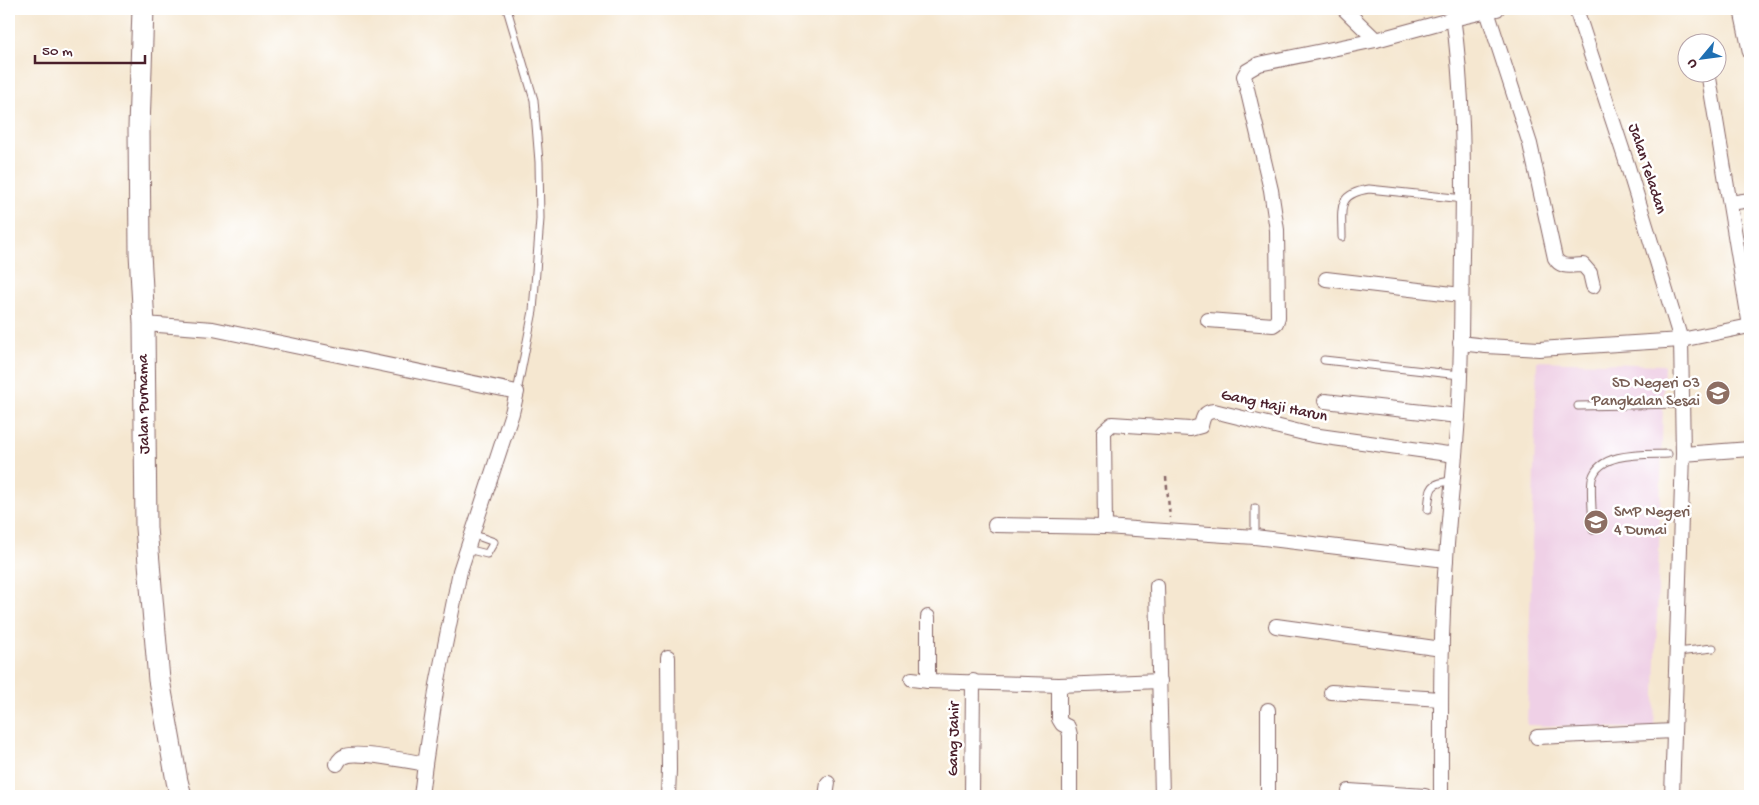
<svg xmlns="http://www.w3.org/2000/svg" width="1759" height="805" viewBox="0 0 1759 805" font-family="'Gochi Hand',sans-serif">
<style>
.built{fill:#efd0e6}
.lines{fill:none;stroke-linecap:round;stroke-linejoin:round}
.service-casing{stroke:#866565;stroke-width:9}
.minor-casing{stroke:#866565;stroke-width:16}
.primary-casing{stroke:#866565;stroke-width:23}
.path{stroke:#866565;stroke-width:2.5;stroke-dasharray:4 4;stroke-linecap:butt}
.service{stroke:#fff;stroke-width:7}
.minor{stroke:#fff;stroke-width:14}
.primary{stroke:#fff;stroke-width:21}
.labels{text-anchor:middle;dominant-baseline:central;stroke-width:5;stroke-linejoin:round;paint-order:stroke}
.street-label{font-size:16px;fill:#4a1f2b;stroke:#fff}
.education-label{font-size:16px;fill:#785e54;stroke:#fff;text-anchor:end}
</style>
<rect width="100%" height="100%" fill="#fff"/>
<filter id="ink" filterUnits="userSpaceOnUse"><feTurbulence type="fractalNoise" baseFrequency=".02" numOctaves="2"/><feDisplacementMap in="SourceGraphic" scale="10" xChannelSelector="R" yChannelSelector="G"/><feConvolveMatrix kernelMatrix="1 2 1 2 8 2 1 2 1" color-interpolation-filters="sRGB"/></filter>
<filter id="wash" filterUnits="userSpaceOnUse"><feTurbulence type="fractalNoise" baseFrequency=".0096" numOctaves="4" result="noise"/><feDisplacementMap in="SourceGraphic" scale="20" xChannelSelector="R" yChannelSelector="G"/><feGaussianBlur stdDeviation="1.12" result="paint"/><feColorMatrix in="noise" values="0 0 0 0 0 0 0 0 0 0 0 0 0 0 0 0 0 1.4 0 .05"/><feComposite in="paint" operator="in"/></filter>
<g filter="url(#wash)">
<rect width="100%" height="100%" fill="#f5e7d0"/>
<polygon class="built" points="1537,361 1664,365 1654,729 1527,725"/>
</g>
<g filter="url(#ink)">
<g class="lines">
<defs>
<g id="service">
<polyline points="507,9 534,100 539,162 540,219 533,311 517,392"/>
<path d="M 1342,237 C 1342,209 1336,194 1369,189 L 1464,199"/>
<polyline points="1324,360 1460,375"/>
<polyline points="1578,406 1682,404"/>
<path d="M 1428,510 C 1430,488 1429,482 1454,481"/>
<path d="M 1593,530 C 1593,518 1590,490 1592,479 C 1599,451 1646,455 1668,454"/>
<polyline points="1255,537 1255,508"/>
<polyline points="467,549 487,554 494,542 472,534"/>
<polyline points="1677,652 1713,648"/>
</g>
<g id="minor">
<polyline points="1344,9 1376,40"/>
<polyline points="1576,9 1628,167 1681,340 1683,454 1672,796"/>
<polyline points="1741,9 1750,52"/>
<path d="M 1487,11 L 1530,144 L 1555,258 C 1561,269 1572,265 1583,265 L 1590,273 L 1593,286"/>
<polyline points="1708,72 1750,326"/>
<polyline points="1730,203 1750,200"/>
<polyline points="1326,279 1461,295"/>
<polyline points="1208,320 1273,325 1276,323 1278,317 1277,230 1271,190 1244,76 1247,71 1259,64 1376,40 1453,19 1497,9"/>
<polyline points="144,324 213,329 517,392 512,413 460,571 437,685 425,764 421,796"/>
<polyline points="1460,343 1486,346 1539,349 1681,340 1750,326"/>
<polyline points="1325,401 1458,416"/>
<polyline points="1683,454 1750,449"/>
<polyline points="995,525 1105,527 1255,537 1446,560"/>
<path d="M 1105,527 L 1104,431 L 1112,424 L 1190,429 L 1201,426 C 1203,417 1204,412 1214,411 L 1312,435 L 1455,455"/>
<polyline points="1157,586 1162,796"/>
<polyline points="1276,626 1442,649"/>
<polyline points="912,679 928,681 928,617"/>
<polyline points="928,681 1059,685 1160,681"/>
<polyline points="1059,685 1059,719 1062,724 1068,727 1070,735 1070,796"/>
<polyline points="1331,692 1441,699"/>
<polyline points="1268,710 1268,796"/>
<polyline points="1537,737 1674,731"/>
<path d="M 337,764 C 339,760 341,757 345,756 C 357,751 410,761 425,764"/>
<polyline points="1349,791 1425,796"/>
<polyline points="668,796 669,770 668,657"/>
<polyline points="826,796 828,783"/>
<polyline points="972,796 973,681"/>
<path d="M 1441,796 C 1441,717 1440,638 1446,559 C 1449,511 1455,464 1458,416 C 1462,362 1461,308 1462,254 C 1464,172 1464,90 1452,9"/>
</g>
<polyline id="primary" points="143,9 139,128 140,253 144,324 146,528 159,680 177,781 181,796"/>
</defs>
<use href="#service" class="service-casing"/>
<use href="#minor" class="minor-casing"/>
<use href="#primary" class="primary-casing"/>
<polyline class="path" points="1166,477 1170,518"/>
<use href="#service" class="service"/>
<use href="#minor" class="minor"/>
<use href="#primary" class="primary"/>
</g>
</g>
<defs>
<symbol id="school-disc" viewBox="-11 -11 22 22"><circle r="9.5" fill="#8d6e63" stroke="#fff"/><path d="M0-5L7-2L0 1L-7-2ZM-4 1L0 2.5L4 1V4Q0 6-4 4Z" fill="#fff"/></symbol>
</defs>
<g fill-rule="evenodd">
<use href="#school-disc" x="1704" y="379" width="28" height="28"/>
<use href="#school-disc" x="1582" y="508" width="28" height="28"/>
</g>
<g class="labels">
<g class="street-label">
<text transform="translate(1646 169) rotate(72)">Jalan Teladan</text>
<text transform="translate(145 404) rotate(-91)">Jalan Purnama</text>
<text transform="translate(1274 407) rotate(12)">Gang Haji Harun</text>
<text transform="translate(955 739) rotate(-89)">Gang Jahir</text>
</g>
<g class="education-label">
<text x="1700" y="384">SD Negeri 03<tspan x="1700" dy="18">Pangkalan Sesai</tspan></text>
<text x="1614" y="513" text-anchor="start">SMP Negeri<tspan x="1614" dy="18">4 Dumai</tspan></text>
</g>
</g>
<rect width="1759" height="805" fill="none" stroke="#fff" stroke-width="30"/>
<g transform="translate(1702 58) rotate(241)"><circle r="24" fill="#ffffff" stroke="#b7a5aa"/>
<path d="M0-4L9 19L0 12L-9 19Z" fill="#1f6fb2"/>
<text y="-8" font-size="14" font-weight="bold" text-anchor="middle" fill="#4a1f2b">U</text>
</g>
<path d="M35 55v8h110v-8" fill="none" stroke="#4a1f2b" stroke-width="2.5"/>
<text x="42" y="55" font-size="15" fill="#4a1f2b" stroke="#ffffff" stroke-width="4" paint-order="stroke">50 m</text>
</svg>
